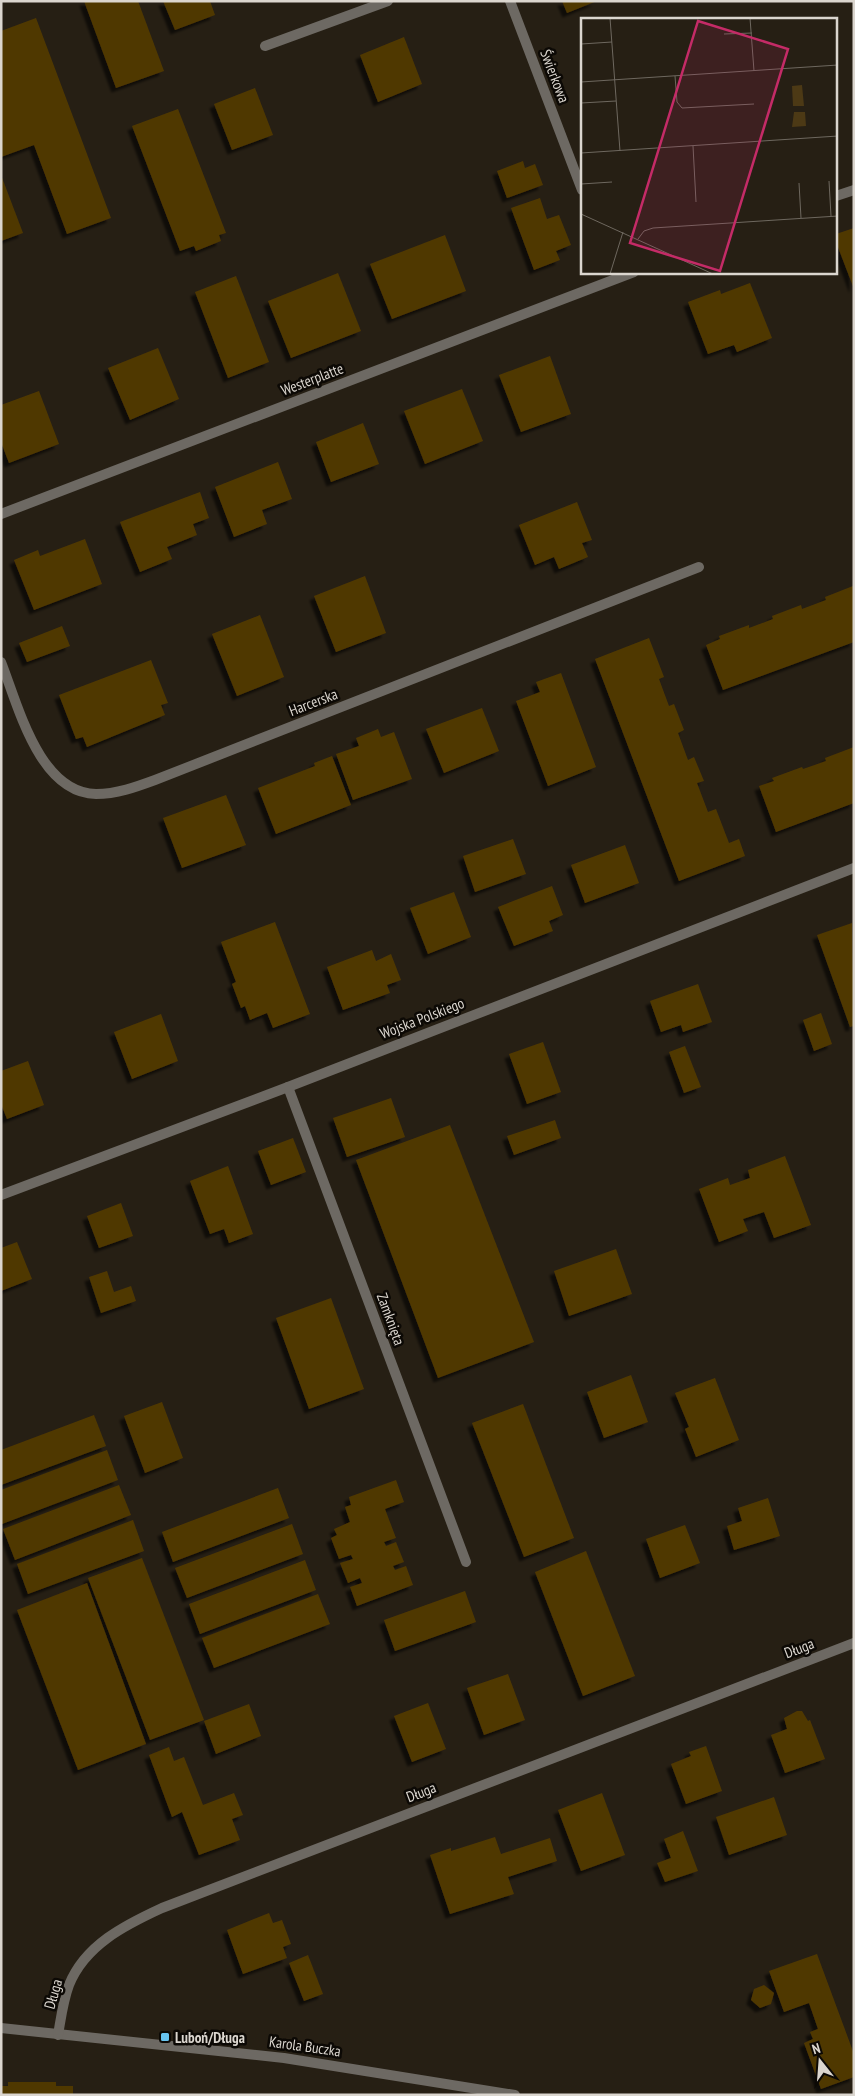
<svg xmlns="http://www.w3.org/2000/svg" width="855" height="2096" viewBox="0 0 855 2096" font-family="'PT Sans Narrow',sans-serif">
<style>
.building{fill:#503802;filter:url(#shadow)}
.lines{fill:none;stroke-linecap:round;stroke-linejoin:round}
.minor{stroke:#6d6963;stroke-width:10}
.tertiary{stroke:#6d6963;stroke-width:10}
.poi-dot{fill:#67c4f0;stroke:#0c0905;stroke-width:2}
.labels{text-anchor:middle;dominant-baseline:central;stroke-width:5;stroke-linejoin:round;paint-order:stroke}
.street-label{font-size:15px;fill:#dbd6cf;stroke:#0c0905}
.poi-label{font-size:15px;font-weight:bold;fill:#dbd6cf;stroke:#0c0905;text-anchor:start}
.inset-road{fill:none;stroke:#6e685f;stroke-width:1}
.view{fill:#c42b67;fill-opacity:0.15;stroke:#c42b67;stroke-width:2.5}
.inset-edge{fill:none;stroke:#dbd6cf;stroke-width:2.5}
</style>
<defs>
<filter id="shadow"><feDropShadow dx="-4.5" dy="4.5" stdDeviation="1" flood-color="#0009"/></filter>
</defs>
<rect width="100%" height="100%" fill="#261f14"/>
<g class="building">
<polygon points="84,1 138,1 164,71 116,88"/>
<polygon points="163,1 210,1 215,15 175,30"/>
<polygon points="562,1 597,1 567,13"/>
<polygon points="36,18 111,218 67,234 34,145 1,157 1,31"/>
<polygon points="404,37 422,84 378,102 360,55"/>
<polygon points="255,88 273,135 232,150 214,104"/>
<polygon points="178,109 226,233 219,235 221,241 196,251 194,246 180,251 132,126"/>
<polygon points="523,161 525,168 535,164 543,185 507,198 497,171"/>
<polygon points="1,175 23,233 1,241"/>
<polygon points="540,198 547,219 559,215 571,245 556,251 560,260 534,270 511,208"/>
<polygon points="854,228 854,289 836,242 836,234"/>
<polygon points="445,235 466,291 392,319 370,264"/>
<polygon points="338,273 361,331 291,358 268,301"/>
<polygon points="236,276 269,362 228,378 195,292"/>
<polygon points="750,283 772,338 737,352 734,345 708,354 688,302 720,290 721,294"/>
<polygon points="158,348 179,399 130,420 108,368"/>
<polygon points="550,356 571,414 521,432 499,375"/>
<polygon points="462,389 483,441 425,464 404,411"/>
<polygon points="39,391 59,444 9,463 1,442 1,405"/>
<polygon points="363,423 379,464 331,482 316,442"/>
<polygon points="278,462 292,499 262,510 267,524 234,537 215,487"/>
<polygon points="200,492 209,518 193,524 197,535 167,547 172,559 140,572 120,522"/>
<polygon points="577,502 592,540 582,543 588,557 559,569 554,557 535,565 519,525"/>
<polygon points="85,539 102,584 34,610 14,560 38,550 40,556"/>
<polygon points="365,576 386,633 336,652 314,596"/>
<polygon points="853,586 854,642 723,690 706,645 720,639 719,636 749,625 749,628 773,619 772,616 801,605 802,609 826,600 825,597"/>
<polygon points="260,615 284,677 237,696 212,634"/>
<polygon points="62,626 70,646 27,662 19,643"/>
<polygon points="649,638 664,677 659,679 669,706 674,704 684,730 678,733 688,760 694,757 704,781 697,783 708,812 716,809 729,843 739,839 745,856 679,881 595,659"/>
<polygon points="151,660 168,703 161,705 165,715 87,747 83,737 76,739 59,695"/>
<polygon points="561,673 596,767 548,786 516,701 540,692 536,682"/>
<polygon points="482,708 499,751 444,773 426,729"/>
<polygon points="378,729 381,737 394,732 412,779 353,800 336,754 359,746 356,738"/>
<polygon points="854,747 854,803 776,832 759,786 774,781 772,778 802,767 803,769 826,761 825,758"/>
<polygon points="332,756 351,805 276,834 258,788 315,766 314,763"/>
<polygon points="226,795 246,845 182,868 163,818"/>
<polygon points="513,839 526,874 475,892 463,856"/>
<polygon points="625,845 639,883 585,903 571,865"/>
<polygon points="552,886 563,915 549,921 553,931 514,946 498,907"/>
<polygon points="454,892 471,937 428,954 410,908"/>
<polygon points="275,922 310,1014 273,1028 267,1013 250,1020 245,1006 241,1008 232,984 236,982 221,942"/>
<polygon points="852,923 854,1026 850,1027 817,935"/>
<polygon points="372,950 376,961 391,954 401,980 387,985 390,993 343,1010 327,967"/>
<polygon points="698,984 712,1022 683,1032 681,1025 661,1032 650,1001"/>
<polygon points="821,1013 832,1044 814,1051 803,1020"/>
<polygon points="161,1014 178,1061 132,1079 114,1032"/>
<polygon points="543,1042 561,1092 527,1104 509,1054"/>
<polygon points="685,1046 701,1087 684,1093 669,1052"/>
<polygon points="28,1061 44,1105 7,1119 1,1104 1,1071"/>
<polygon points="391,1098 405,1137 347,1157 333,1118"/>
<polygon points="555,1120 561,1138 514,1155 507,1136"/>
<polygon points="450,1125 534,1342 438,1378 356,1160"/>
<polygon points="293,1138 306,1172 271,1185 258,1151"/>
<polygon points="785,1156 811,1225 774,1238 764,1212 743,1219 748,1231 719,1242 699,1189 728,1178 730,1185 750,1178 748,1170"/>
<polygon points="228,1166 253,1234 229,1243 224,1229 210,1234 190,1181"/>
<polygon points="121,1203 133,1236 99,1248 87,1216"/>
<polygon points="17,1242 32,1279 1,1291 1,1248"/>
<polygon points="616,1249 632,1294 569,1316 554,1271"/>
<polygon points="107,1271 114,1292 131,1286 136,1301 101,1313 89,1277"/>
<polygon points="331,1298 364,1389 309,1409 276,1318"/>
<polygon points="631,1375 648,1422 604,1438 587,1392"/>
<polygon points="715,1378 739,1440 696,1457 685,1429 689,1427 675,1393"/>
<polygon points="162,1402 183,1458 145,1473 124,1416"/>
<polygon points="523,1404 574,1538 524,1557 472,1423"/>
<polygon points="94,1415 106,1446 1,1485 1,1450"/>
<polygon points="107,1450 118,1480 2,1524 1,1490"/>
<polygon points="396,1480 404,1502 385,1509 396,1538 384,1542 386,1546 396,1542 404,1562 393,1566 395,1570 406,1566 413,1585 357,1606 350,1587 362,1583 360,1578 348,1583 340,1563 353,1559 351,1555 339,1559 331,1538 337,1535 334,1529 350,1522 345,1507 351,1505 349,1497"/>
<polygon points="119,1485 131,1515 15,1560 3,1529"/>
<polygon points="278,1488 289,1518 173,1562 162,1532"/>
<polygon points="768,1498 780,1536 734,1550 727,1526 742,1521 738,1508"/>
<polygon points="133,1520 144,1551 28,1594 17,1564"/>
<polygon points="292,1524 303,1554 187,1598 175,1568"/>
<polygon points="685,1525 700,1563 660,1578 646,1539"/>
<polygon points="586,1551 635,1676 583,1696 535,1572"/>
<polygon points="142,1558 204,1720 150,1740 88,1578"/>
<polygon points="305,1560 316,1590 200,1634 189,1604"/>
<polygon points="87,1583 146,1744 78,1770 17,1610"/>
<polygon points="465,1591 476,1622 395,1651 384,1620"/>
<polygon points="318,1594 330,1624 214,1668 202,1638"/>
<polygon points="508,1674 525,1720 484,1735 467,1688"/>
<polygon points="428,1703 446,1749 412,1762 394,1716"/>
<polygon points="249,1704 261,1736 216,1754 204,1721"/>
<polygon points="797,1711 802,1711 808,1721 810,1720 825,1759 785,1773 771,1735 787,1729 784,1718"/>
<polygon points="706,1746 722,1791 686,1804 671,1764 691,1756 689,1752"/>
<polygon points="169,1747 174,1761 184,1757 203,1805 234,1793 243,1815 232,1819 240,1840 199,1855 182,1812 172,1817 149,1755"/>
<polygon points="602,1793 625,1855 581,1871 558,1810"/>
<polygon points="774,1797 787,1835 729,1855 716,1817"/>
<polygon points="683,1831 698,1871 665,1882 657,1863 671,1858 664,1839"/>
<polygon points="495,1837 501,1854 550,1838 557,1861 508,1877 514,1894 450,1914 430,1855 451,1848 451,1851"/>
<polygon points="269,1913 273,1923 282,1920 291,1944 283,1947 287,1958 243,1974 227,1930"/>
<polygon points="817,1954 854,2054 854,2077 821,2089 804,2043 813,2039 810,2032 818,2029 809,2003 784,2012 769,1971"/>
<polygon points="308,1955 323,1994 304,2001 289,1963"/>
<polygon points="764,1985 774,1993 771,2004 760,2008 751,2000 754,1989"/>
<polygon points="8,2082 56,2082 56,2086 73,2086 73,2095 1,2095 1,2086 8,2086"/>
</g>
<g class="lines">
<g class="minor">
<polyline points="510,1 582,190"/>
<polyline points="265,46 388,1"/>
<polyline points="836,196 854,190"/>
<polyline points="1,514 634,272"/>
<path d="M 1,662 C 18,705 39,793 96,794 C 117,794 136,787 155,780 L 699,567"/>
<polyline points="288,1087 466,1562"/>
<polyline points="1,2028 284,2058 515,2095"/>
<path d="M 58,2035 C 61,2018 63,2001 69,1985 C 85,1945 125,1925 162,1908 L 854,1643"/>
</g>
<polyline class="tertiary" points="1,1195 288,1087 854,868"/>
</g>
<rect class="poi-dot" x="160" y="2032" width="10" height="10" rx="2.5"/>
<g class="labels">
<g class="street-label">
<text transform="translate(555 76) rotate(69)">Świerkowa</text>
<text transform="translate(312 379) rotate(-21)">Westerplatte</text>
<text transform="translate(313 702) rotate(-21)">Harcerska</text>
<text transform="translate(422 1018) rotate(-21)">Wojska Polskiego</text>
<text transform="translate(391 1319) rotate(70)">Zamknięta</text>
<text transform="translate(799 1648) rotate(-21)">Długa</text>
<text transform="translate(421 1792) rotate(-21)">Długa</text>
<text transform="translate(53 1994) rotate(-74)">Długa</text>
<text transform="translate(305 2046) rotate(8)">Karola Buczka</text>
</g>
<g class="poi-label">
<text x="175" y="2037">Luboń/Długa</text>
</g>
</g>
<g transform="translate(581 18)">
<rect width="256" height="256" fill="#261f14"/>
<path d="M 221,67 L 223,88 L 212,88 L 211,68 ZM 213,94 L 224,94 L 225,108 L 211,109 Z" fill="#4c3915"/>
<path class="inset-road" d="M 29,0 L 39,133M 169,0 L 173,53M 143,16 L 171,15M 0,26 L 31,24M 94,58 L 96,84 L 101,90 L 173,86M 0,64 L 257,47M 0,85 L 35,83M 112,128 L 115,184M 0,135 L 257,118M 248,163 L 250,198M 218,165 L 220,200M 0,166 L 31,164M 0,196 L 132,256M 57,221 L 63,213 L 72,210 L 257,198M 29,256 L 42,214"/>
<path class="view" d="M 117,3 L 207,31 L 139,253 L 49,225 Z"/>
<rect width="256" height="256" class="inset-edge"/>
</g>
<rect width="855" height="2096" fill="none" stroke="#dbd6cf" stroke-width="5"/>
<g transform="translate(820 2061) rotate(343)" stroke="#0c0905" stroke-width="4" paint-order="stroke">
<path d="M0-4L9 19L0 12L-9 19Z" fill="#dbd6cf"/>
<text y="-8" font-size="14" font-weight="bold" text-anchor="middle" fill="#dbd6cf">N</text>
</g>
</svg>
